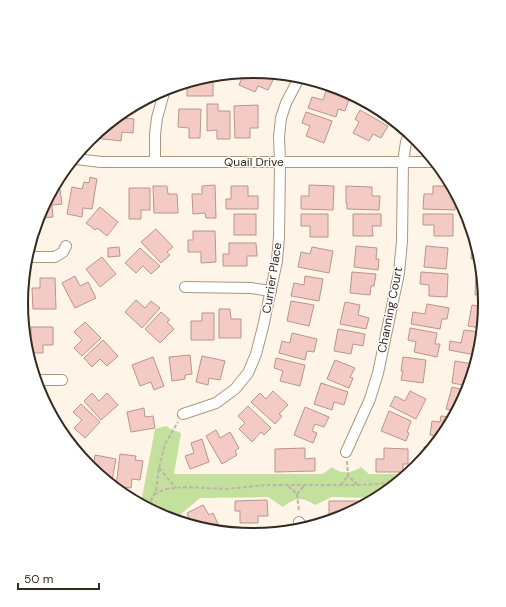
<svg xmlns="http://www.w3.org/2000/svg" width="506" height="607" viewBox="0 0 506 607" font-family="'DM Sans',sans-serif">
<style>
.green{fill:#c3e19d}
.building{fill:#f3cac4;stroke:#bb948e}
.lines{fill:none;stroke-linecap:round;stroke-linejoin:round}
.minor-casing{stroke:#af967b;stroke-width:12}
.path{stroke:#beb4a8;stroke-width:2;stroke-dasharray:4 2;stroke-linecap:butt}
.minor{stroke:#fff;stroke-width:10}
.labels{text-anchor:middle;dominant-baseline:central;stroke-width:3;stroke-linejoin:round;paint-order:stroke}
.street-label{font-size:12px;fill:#352b20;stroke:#fff}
.rim{fill:none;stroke:#352b20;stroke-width:2}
</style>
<rect width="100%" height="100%" fill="#fef4e8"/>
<path class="green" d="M 166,426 L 171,429 L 181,433 L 174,474 L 323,474 L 332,467 C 341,475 352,473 361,467 L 369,474 L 407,474 L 372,498 L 332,497 L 315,505 C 303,497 295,497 283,507 L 268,497 L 200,498 L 174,520 L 164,518 L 141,503 L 155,429 Z"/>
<g class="building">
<polygon points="253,72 275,76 268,90 258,86 255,92 239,85 244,73"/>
<polygon points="219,78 219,81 213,81 213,96 187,96 187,85 198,85 199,82"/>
<polygon points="326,91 349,99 345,111 338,109 336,117 308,108 312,97 323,100"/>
<polygon points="207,104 218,104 218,111 230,111 230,139 217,139 217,130 207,131"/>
<polygon points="258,105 258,128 250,128 250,138 235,138 234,106"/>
<polygon points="370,108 384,117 369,110"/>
<polygon points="179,109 201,109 200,138 189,138 189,128 178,127"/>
<polygon points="360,110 388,126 381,138 373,134 369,141 353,133 359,122 355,119"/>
<polygon points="306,112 332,121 324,143 306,136 310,126 302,123"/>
<polygon points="122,118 134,119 133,133 122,132 121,141 95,138 96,135"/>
<polygon points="90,177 97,179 92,209 83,208 82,217 67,214 72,187 82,189 84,182 89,183"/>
<polygon points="215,185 216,218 206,218 205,213 193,214 192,194 202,194 202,186"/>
<polygon points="309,185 334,186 333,210 301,209 301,196 309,196"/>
<polygon points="153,186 167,186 168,194 177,194 178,213 154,213"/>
<polygon points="231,186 248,186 248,196 258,196 258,209 226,209 226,199 231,199"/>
<polygon points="346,186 372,187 372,196 380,196 379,210 347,209 347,203 346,203"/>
<polygon points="433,186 448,186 451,191 451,199 456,199 455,210 423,209 424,194 433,194"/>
<polygon points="129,188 150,188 150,210 141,210 141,219 129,219"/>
<polygon points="60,189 62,204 52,205 53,217 42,218 41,211 55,190"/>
<polygon points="100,207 118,222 107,236 97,228 95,230 86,223"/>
<rect x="234" y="214" width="22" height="21"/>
<polygon points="301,214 328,214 328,237 310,237 310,226 301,226"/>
<polygon points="353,214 381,214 381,226 372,226 373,236 353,236"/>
<polygon points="423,214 453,214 453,236 434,236 434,225 423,225"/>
<polygon points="156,229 173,247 167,252 170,255 161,263 141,242"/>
<polygon points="193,231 215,231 216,262 201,263 201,252 188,252 188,240 193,240"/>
<polygon points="229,243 256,243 257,256 247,256 247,266 223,266 223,254 229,254"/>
<polygon points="356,246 377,248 376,259 379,259 378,270 354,267"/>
<polygon points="426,246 448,248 446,269 424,267"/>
<polygon points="472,246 474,246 476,259 471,259"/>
<polygon points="119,247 120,256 108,257 108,248"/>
<polygon points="312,247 333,251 329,273 298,267 301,252 310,254"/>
<polygon points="140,248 160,266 151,274 143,266 136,273 125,263"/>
<polygon points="102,257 116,274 100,287 86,269"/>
<polygon points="352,272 376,274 374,286 371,286 370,295 350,293"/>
<polygon points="421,272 448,274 447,297 429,296 429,285 420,284"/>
<polygon points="476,273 479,273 483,295 475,295"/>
<polygon points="75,276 80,286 88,282 96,298 75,308 62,283"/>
<polygon points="305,276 323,279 319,301 291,296 294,283 304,285"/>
<polygon points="40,278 55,278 56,309 33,309 32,288 40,288"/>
<polygon points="136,300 145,308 151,301 160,308 142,328 125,312"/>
<polygon points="291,301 314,305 309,326 287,321"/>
<polygon points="345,302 360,305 358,315 369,318 366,329 340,324"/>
<polygon points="427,304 449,308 447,319 442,319 440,329 411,324 413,312 425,314"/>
<polygon points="472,305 484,307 480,328 468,326"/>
<polygon points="219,309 230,309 231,319 241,319 241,338 219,338"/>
<polygon points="161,312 170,320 167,322 174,329 160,343 145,329"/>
<polygon points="202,313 214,313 214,340 191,340 191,321 202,321"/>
<polygon points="85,322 101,338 82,356 74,348 82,340 74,332"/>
<polygon points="31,327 53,327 53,345 43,345 43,353 31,353"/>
<polygon points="410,328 437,333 435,344 440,344 437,357 414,352 416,342 408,340"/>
<polygon points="338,329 365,334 363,346 353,344 351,354 334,351"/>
<polygon points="464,330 479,332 475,355 449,350 450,341 461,343"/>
<polygon points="292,333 317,339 314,352 307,351 305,360 279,353 282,341 290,343"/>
<polygon points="103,340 118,356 107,366 100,359 92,367 84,358"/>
<polygon points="190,355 192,374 185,375 185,379 172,381 169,357"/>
<polygon points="202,356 225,361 220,380 209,378 208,385 196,382"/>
<polygon points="153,357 164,386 154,390 151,382 140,386 132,365"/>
<polygon points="403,357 426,360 423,383 401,380 403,371 401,371"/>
<polygon points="276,358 305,365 300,386 280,381 283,371 274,368"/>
<polygon points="335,360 355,368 350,377 353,378 349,388 327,379"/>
<polygon points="455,361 473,364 469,386 452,383"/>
<polygon points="321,383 348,392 344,405 334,402 332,410 314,404"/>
<polygon points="452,387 468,391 455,411 446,409"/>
<polygon points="273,391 288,405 279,414 282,416 275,424 251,402 260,393 266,399"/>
<polygon points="410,391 426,399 416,419 390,406 395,396 405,401"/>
<polygon points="92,393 99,401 107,393 118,405 101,420 84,401"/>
<polygon points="81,404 100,422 85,438 74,428 82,420 73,412"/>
<polygon points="248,406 271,428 264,435 261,432 252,442 239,429 245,423 238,416"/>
<polygon points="305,407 329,417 324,427 315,424 312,431 317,433 313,443 294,435"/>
<polygon points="144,408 145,417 153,416 155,428 131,432 127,412"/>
<polygon points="389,411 411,421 407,432 409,433 406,441 381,431"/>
<polygon points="441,416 451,417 438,436 430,435 432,421 440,422"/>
<polygon points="216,430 220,438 230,432 239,448 235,451 237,455 222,464 206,436"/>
<polygon points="202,439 209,462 190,469 185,456 194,453 191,443"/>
<polygon points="424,447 431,447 423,458"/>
<polygon points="305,448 305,459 315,458 315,471 275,472 275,449"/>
<polygon points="384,448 408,449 408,464 403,464 403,472 376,472 376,459 384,459"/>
<polygon points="81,450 82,450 83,458 78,451 81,451"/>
<polygon points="120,454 136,456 135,460 143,461 140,480 132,479 131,488 116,486"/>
<polygon points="95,455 116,459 112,481 107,480 93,470"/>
<polygon points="267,500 268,516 258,516 258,523 240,523 240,511 235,511 235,501"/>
<polygon points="329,501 361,501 361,505 342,518 338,519 338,516 329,516"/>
<polygon points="203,505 209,515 213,513 218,524 211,527 187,522 190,521 187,513"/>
</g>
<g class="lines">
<defs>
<g id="minor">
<polyline points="76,159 101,162 432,162"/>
<polyline points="155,162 155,134 157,118 165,89"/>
<polyline points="30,257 55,257 63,252 66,246"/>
<polyline points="185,287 251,288 271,291"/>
<polyline points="36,380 62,380"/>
<polyline points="183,414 216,403 235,389 248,373 256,354 263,327 277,261 279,237 280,162 279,137 281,118 286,103 298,80"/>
<polyline points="346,452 370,399 378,373 399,273 402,241 403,162 406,142 409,134"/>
<polyline points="299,522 301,526"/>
</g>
</defs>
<use href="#minor" class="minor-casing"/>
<g class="path">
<polyline points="347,461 348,476 357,484"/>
<polyline points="159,468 176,488"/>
<polyline points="341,485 348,476"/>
<polyline points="288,486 297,494 299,512"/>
<polyline points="154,494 167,489 182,487 226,489 266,485 358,485 393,483"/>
<polyline points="297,494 304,486"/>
<polyline points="148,507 156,491 159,468 165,444 178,422"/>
</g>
<use href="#minor" class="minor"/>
</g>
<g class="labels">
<g class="street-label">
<text x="254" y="162">Quail Drive</text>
<text transform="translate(272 278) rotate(-81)">Currier Place</text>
<text transform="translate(390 310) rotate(-79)">Channing Court</text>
</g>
</g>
<path d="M0 0H506V607H0ZM28 303a225 225 0 1 1 450 0a225 225 0 1 1-450 0Z" fill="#fff" fill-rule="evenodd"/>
<path class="rim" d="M28 303a225 225 0 1 1 450 0a225 225 0 1 1-450 0Z"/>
<path d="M18 583v6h81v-6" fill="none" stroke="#352b20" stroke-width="2"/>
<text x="24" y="583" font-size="12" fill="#352b20" stroke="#ffffff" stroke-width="3" paint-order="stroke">50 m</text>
</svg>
